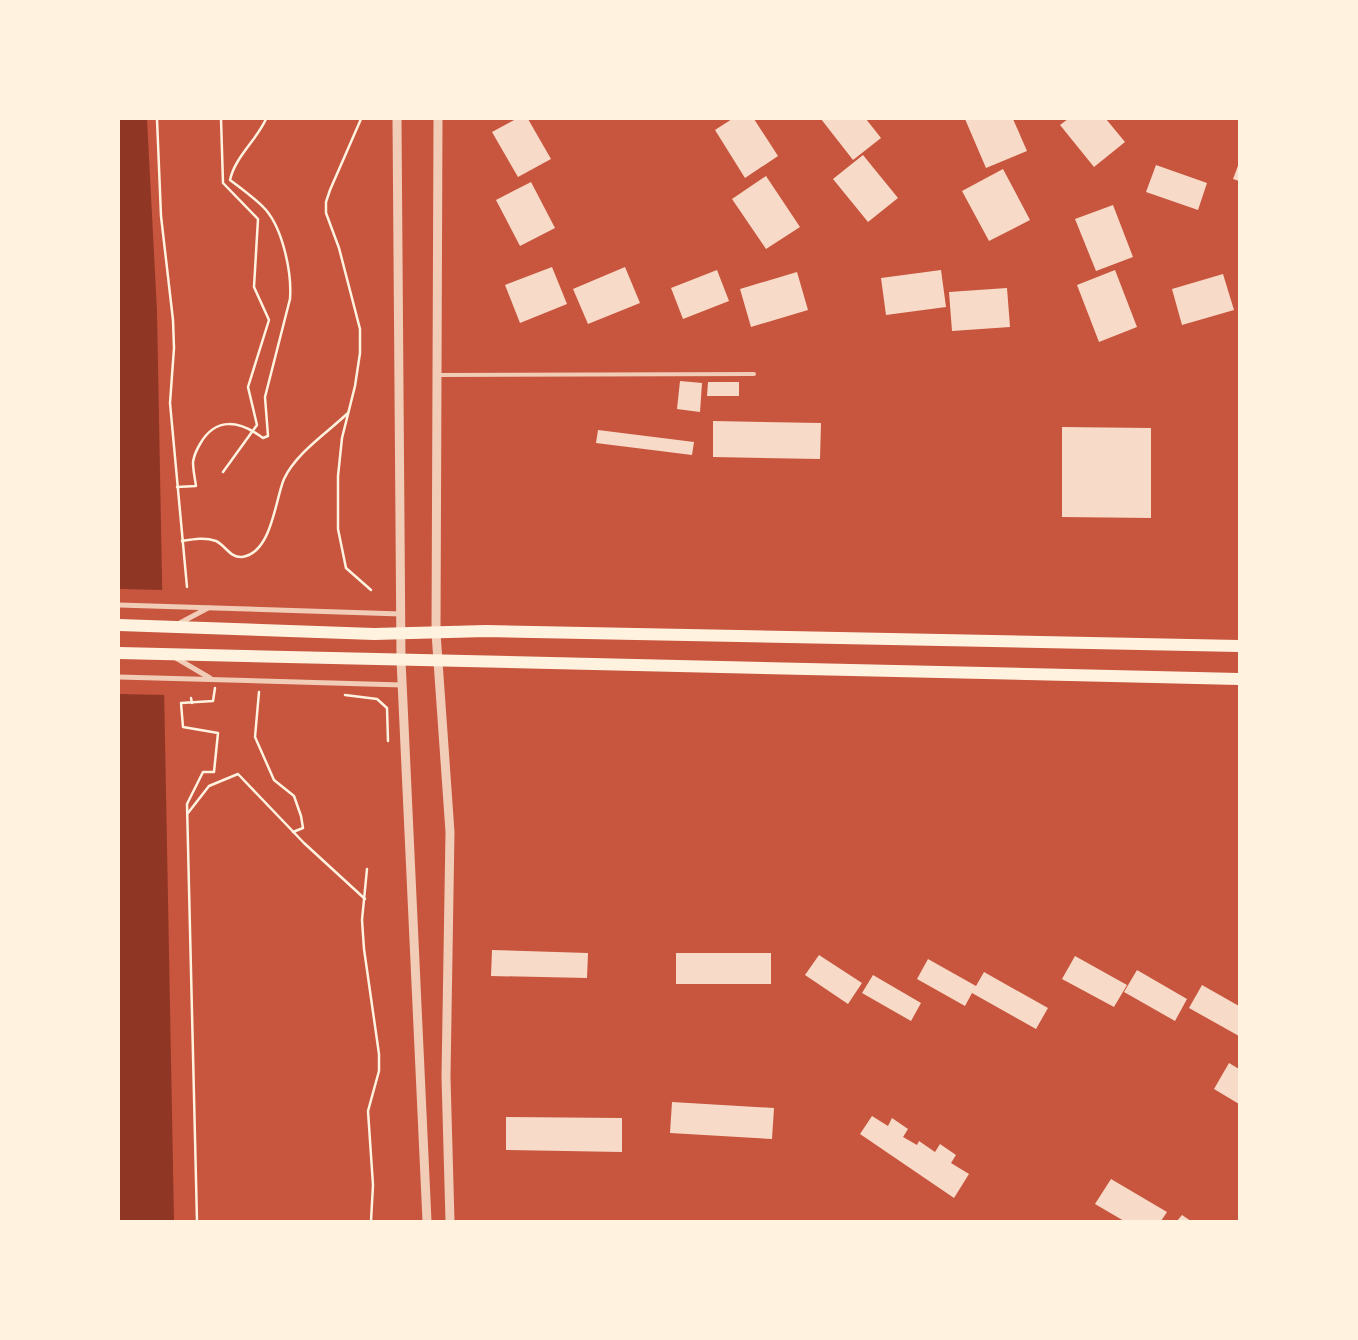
<svg xmlns="http://www.w3.org/2000/svg" width="1358" height="1340" viewBox="0 0 1358 1340" font-family="'Crimson Pro',serif">
<style>
.water{fill:#8f3625}
.pier{fill:#c8553d}
.building{fill:#f7dbc8}
.lines{fill:none;stroke-linecap:round;stroke-linejoin:round}
.path{stroke:#fff3e0;stroke-width:2.5}
.service{stroke:#f1ccb7;stroke-width:4}
.minor{stroke:#f1ccb7;stroke-width:5}
.tertiary{stroke:#f1ccb7;stroke-width:9}
.primary{stroke:#fff3e0;stroke-width:12}
</style>
<rect width="100%" height="100%" fill="#c8553d"/>
<polygon class="water" points="119,119 147,119 157,311 174,1221 119,1221"/>
<polygon class="pier" points="119,589 164,590 166,695 119,694"/>
<g class="building">
<polygon points="516,119 528,119 551,159 518,177 492,132"/>
<polygon points="732,119 754,119 778,156 745,178 715,130"/>
<polygon points="821,119 866,119 881,138 853,160"/>
<polygon points="965,119 1013,119 1027,151 986,168"/>
<polygon points="1068,119 1106,119 1125,142 1094,167 1060,125"/>
<polygon points="863,155 898,198 868,222 833,179"/>
<polygon points="1239,163 1239,181 1233,179"/>
<polygon points="1156,165 1207,183 1198,210 1146,192"/>
<polygon points="1003,169 1030,220 989,241 962,191"/>
<polygon points="766,176 800,227 766,249 732,199"/>
<polygon points="531,182 555,228 520,246 496,200"/>
<polygon points="1113,205 1133,257 1096,271 1075,219"/>
<polygon points="552,267 567,304 520,323 505,285"/>
<polygon points="625,267 640,303 588,324 573,289"/>
<polygon points="717,270 729,301 683,319 671,288"/>
<polygon points="941,270 946,307 886,315 881,278"/>
<polygon points="1115,270 1137,327 1099,342 1077,285"/>
<polygon points="797,272 808,310 751,327 740,289"/>
<polygon points="1223,274 1234,310 1182,325 1172,289"/>
<polygon points="1007,288 1010,327 952,331 949,292"/>
<polygon points="680,381 702,383 700,412 677,409"/>
<polygon points="708,382 739,382 739,396 707,396"/>
<polygon points="713,421 821,423 820,459 713,457"/>
<polygon points="1062,427 1151,428 1151,518 1062,517"/>
<polygon points="598,430 694,442 692,455 596,443"/>
<polygon points="492,950 588,953 587,978 491,976"/>
<rect x="676" y="953" width="95" height="31"/>
<polygon points="819,955 862,983 848,1004 805,975"/>
<polygon points="1075,956 1127,985 1114,1007 1062,979"/>
<polygon points="928,959 976,986 984,972 1048,1008 1036,1029 972,993 965,1006 917,979"/>
<polygon points="1137,970 1187,999 1175,1021 1124,992"/>
<polygon points="873,975 921,1003 911,1021 862,993"/>
<polygon points="1202,985 1239,1006 1239,1036 1189,1008"/>
<polygon points="1229,1063 1239,1069 1239,1104 1214,1089"/>
<polygon points="672,1102 774,1108 772,1139 670,1133"/>
<polygon points="872,1116 888,1126 892,1118 908,1129 903,1137 917,1145 919,1141 935,1152 940,1144 956,1155 951,1163 969,1174 954,1198 860,1134"/>
<polygon points="506,1117 622,1118 622,1152 506,1150"/>
<polygon points="1111,1179 1167,1212 1161,1221 1124,1221 1095,1204"/>
<polygon points="1182,1215 1191,1221 1177,1221"/>
</g>
<g class="lines">
<g class="path">
<polyline points="157,119 161,216 173,320 174,348 170,403 187,587"/>
<polyline points="221,119 223,183 258,219 254,287 269,320 248,387 257,425 223,472"/>
<polyline points="361,119 330,190 326,202 326,213 339,248 360,329 360,353 355,386 342,438 338,476 338,529 346,568 371,590"/>
<path d="M 177,487 L 196,486 C 195,479 193,470 193,462 C 194,456 197,449 200,444 C 216,416 240,421 263,438 L 268,436 L 265,397 L 290,299 C 292,273 283,230 266,210 C 256,199 242,189 230,180 C 235,157 256,141 266,119"/>
<path d="M 182,541 C 194,539 205,537 216,541 C 225,545 230,558 242,557 C 272,553 275,500 284,479 C 296,453 327,433 348,413"/>
<polyline points="259,692 255,737 274,780 294,796 301,816 303,828 293,832"/>
<polyline points="345,695 377,699 387,708 388,741"/>
<polyline points="191,698 192,703"/>
<polyline points="188,813 209,786 238,774 304,843 365,899"/>
<polyline points="367,869 362,920 364,949 379,1054 379,1071 368,1111 373,1185 371,1221"/>
<polyline points="197,1221 187,804 203,772 214,772 218,733 183,727 181,703 213,701 215,688"/>
</g>
<polyline class="service" points="438,375 754,374"/>
<g class="minor">
<polyline points="119,605 401,614"/>
<polyline points="178,624 208,608"/>
<polyline points="176,658 210,678"/>
<polyline points="119,677 402,685"/>
</g>
<g class="tertiary">
<polyline points="397,119 401,660 427,1221"/>
<polyline points="438,119 436,633 450,832 446,1077 450,1221"/>
</g>
<g class="primary">
<polyline points="119,625 374,634 486,631 1239,646"/>
<polyline points="119,653 1239,679"/>
</g>
</g>
<rect width="1358" height="1340" fill="none" stroke="#fff3e0" stroke-width="240"/>
</svg>
